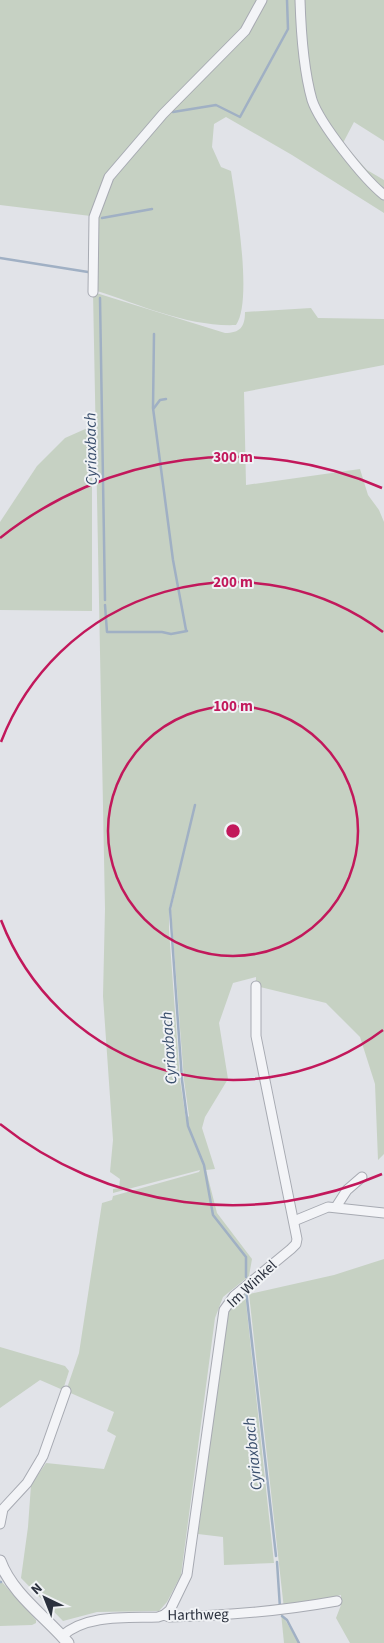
<svg xmlns="http://www.w3.org/2000/svg" width="384" height="1643" viewBox="0 0 384 1643" font-family="'Source Sans 3',sans-serif">
<style>
.green{fill:#c6d1c3;fill-rule:evenodd}
.lines{fill:none;stroke-linecap:round;stroke-linejoin:round}
.stream{stroke:#a0b0c4;stroke-width:2.5}
.minor-casing{stroke:#a7aab2;stroke-width:11}
.tertiary-casing{stroke:#a7aab2;stroke-width:13}
.minor{stroke:#f3f4f7;stroke-width:9}
.tertiary{stroke:#f3f4f7;stroke-width:11}
.ring{fill:none;stroke:#c2185b;stroke-width:2.5}
.labels{text-anchor:middle;dominant-baseline:central;stroke-width:4;stroke-linejoin:round;paint-order:stroke}
.street-label{font-size:15px;fill:#2b313e;stroke:#f0f2f5}
.water-label{font-size:16px;font-style:italic;fill:#3a4f6d;stroke:#f0f2f5}
.centre{fill:#c2185b;stroke:#f0f2f5;stroke-width:2.5}
.ring-label{font-size:15px;text-anchor:middle;font-weight:bold;fill:#c2185b;stroke:#f0f2f5;stroke-width:4;stroke-linejoin:round;paint-order:stroke}
</style>
<rect width="100%" height="100%" fill="#e1e3e8"/>
<g class="green">
<path d="M 0,0 L 384,0 L 384,141 L 354,122 L 343,143 L 367,170 L 384,180 L 384,213 L 292,155 L 226,117 L 214,124 L 212,147 L 221,167 L 231,171 C 236,203 253,301 236,325 C 188,327 141,305 97,291 L 99,217 L 0,205 Z"/>
<path d="M 93,292 L 225,333 C 240,333 245,327 245,312 L 311,308 L 318,318 L 384,319 L 384,365 L 244,392 L 246,485 L 360,469 L 368,495 L 379,510 L 384,522 L 384,1154 L 378,1160 L 375,1084 L 360,1037 L 326,1003 L 256,986 L 256,977 L 233,983 L 219,1023 L 228,1079 L 205,1117 L 202,1128 L 215,1169 L 206,1170 L 217,1213 L 252,1259 L 249,1276 L 223,1297 L 215,1318 L 181,1575 L 167,1602 L 159,1611 L 97,1612 L 63,1621 L 21,1578 L 28,1527 L 31,1485 L 46,1463 L 104,1469 L 116,1436 L 107,1431 L 114,1412 L 66,1391 L 79,1353 L 102,1203 L 112,1200 L 113,1196 L 199,1172 L 200,1170 L 113,1193 L 113,1189 L 119,1188 L 120,1179 L 110,1172 L 113,1140 L 103,996 L 105,909 ZM 186,843 L 171,910 L 184,1080 L 189,1116 L 186,1119 L 180,1080 L 169,930 L 169,909 Z"/>
<polygon points="92,426 92,611 0,610 0,522 37,466 65,438"/>
<polygon points="384,1259 384,1643 350,1643 336,1618 341,1605 341,1595 284,1609 249,1294 334,1275"/>
<polygon points="245,1293 274,1563 224,1565 223,1537 198,1534 227,1317 231,1306"/>
<polygon points="0,1347 65,1366 69,1371 63,1390 40,1380 0,1408"/>
<polygon points="0,1580 36,1620 36,1623 32,1625 0,1626"/>
<polygon points="281,1613 299,1643 284,1643"/>
</g>
<g class="lines">
<g class="stream">
<polyline points="173,112 216,105 240,117 288,29 287,0"/>
<polyline points="102,218 152,209"/>
<polyline points="0,258 88,272"/>
<polyline points="100,298 105,600"/>
<polyline points="154,334 153,408 173,560 186,630"/>
<polyline points="154,408 160,400 166,399"/>
<polyline points="105,605 107,632 162,632 171,634 187,631"/>
<polyline points="195,805 170,909 182,1080 188,1126 204,1165 213,1215 246,1257 246,1277"/>
<polyline points="246,1290 276,1556"/>
<polyline points="277,1562 280,1608"/>
<polyline points="0,1582 1,1582"/>
<polyline points="282,1616 287,1620 299,1643"/>
</g>
<defs>
<g id="minor">
<path d="M 300,0 C 301,33 303,68 312,100 C 320,124 364,179 384,195"/>
<polyline points="93,292 94,217 109,177 163,114 245,31 262,0"/>
<polyline points="336,1207 347,1190 362,1177"/>
<polyline points="294,1221 328,1207 384,1213"/>
<polyline points="0,1524 3,1509 27,1483 43,1456 66,1391"/>
<polyline points="164,1615 170,1610 187,1575 224,1310 234,1296 291,1249 296,1244 297,1239 256,1036 256,986"/>
<path d="M 62,1636 C 87,1614 127,1618 158,1617 L 164,1615 L 169,1617 C 226,1616 281,1611 337,1601"/>
</g>
<path id="tertiary" d="M 0,1561 C 12,1594 46,1617 68,1643"/>
</defs>
<use href="#minor" class="minor-casing"/>
<use href="#tertiary" class="tertiary-casing"/>
<use href="#minor" class="minor"/>
<use href="#tertiary" class="tertiary"/>
</g>
<g class="ring">
<circle cx="233" cy="831" r="125"/>
<path d="M383 1030A249 249 0 0 1 1 920M1 742A249 249 0 0 1 383 632"/>
<path d="M382 1174A374 374 0 0 1 0 1124M0 538A374 374 0 0 1 382 488"/>
</g>
<g class="labels">
<g class="street-label">
<text transform="translate(252 1284) rotate(-43)">Im Winkel</text>
<text transform="translate(198 1615) rotate(-1)">Harthweg</text>
</g>
<g class="water-label">
<text transform="translate(91 449) rotate(-91)">Cyriaxbach</text>
<text transform="translate(169 1048) rotate(-94)">Cyriaxbach</text>
<text transform="translate(253 1454) rotate(-96)">Cyriaxbach</text>
</g>
</g>
<circle cx="233" cy="831" r="8" class="centre"/>
<g class="ring-label">
<text x="233" y="462">300 m</text>
<text x="233" y="587">200 m</text>
<text x="233" y="711">100 m</text>
</g>
<g transform="translate(45 1598) rotate(317)" stroke="#f0f2f5" stroke-width="4" paint-order="stroke">
<path d="M0-4L9 19L0 12L-9 19Z" fill="#2b313e"/>
<text y="-8" font-size="14" font-weight="bold" text-anchor="middle" fill="#2b313e">N</text>
</g>
</svg>
